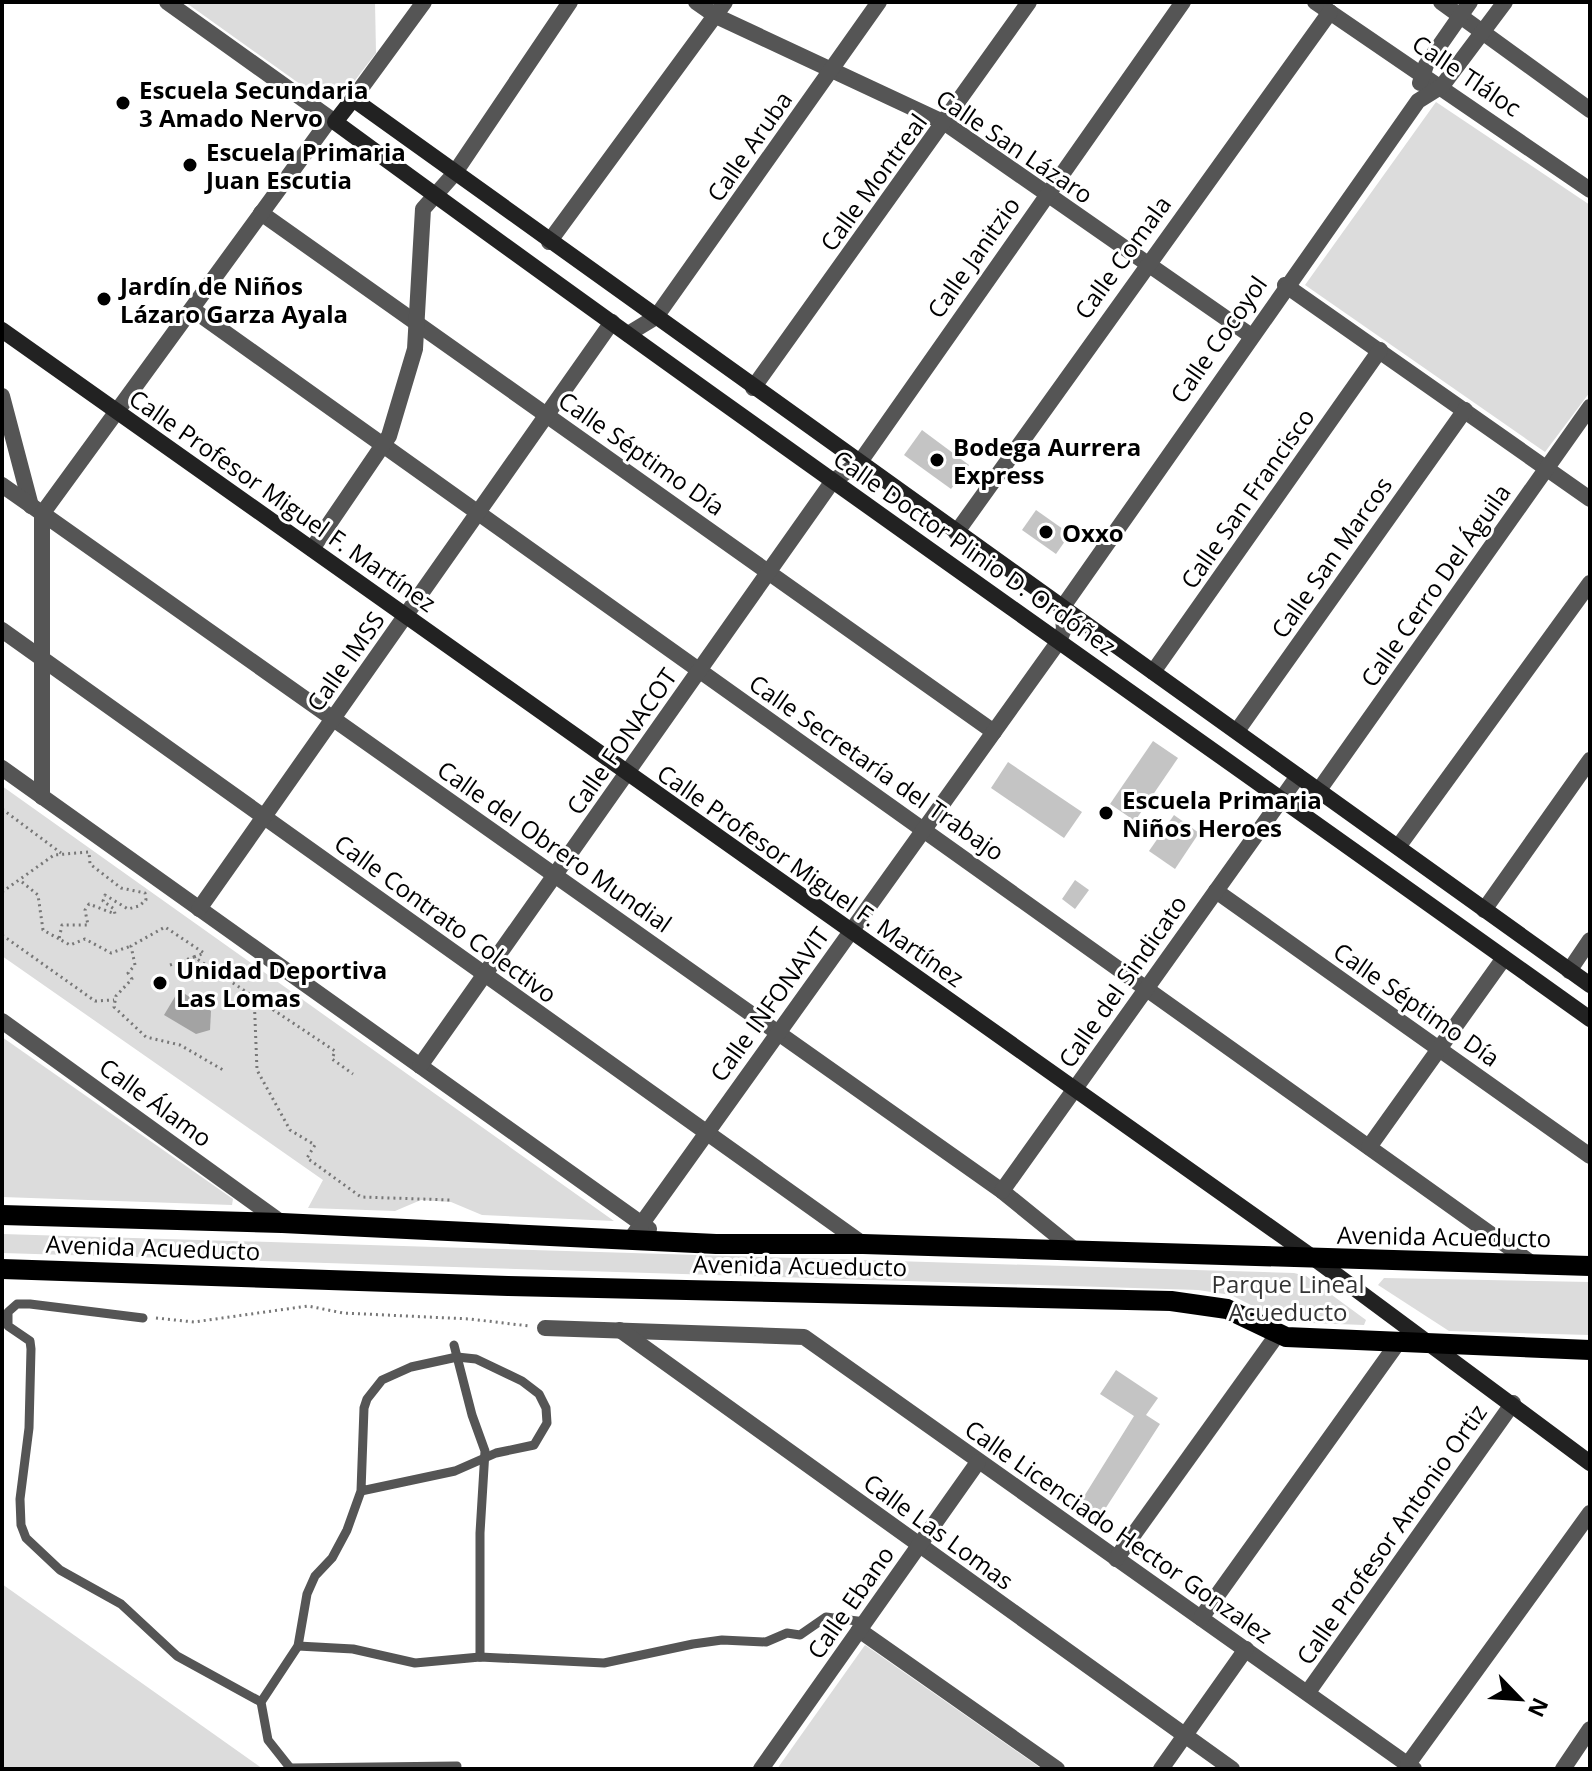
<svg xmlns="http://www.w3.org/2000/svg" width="1592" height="1771" viewBox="0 0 1592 1771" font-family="'Open Sans',sans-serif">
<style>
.green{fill:#dcdcdc}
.water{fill:#a3a3a3}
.building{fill:#c4c4c4}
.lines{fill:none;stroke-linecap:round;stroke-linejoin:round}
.path{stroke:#777;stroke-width:3;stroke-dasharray:2 4;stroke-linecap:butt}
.lane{stroke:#555;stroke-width:9}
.street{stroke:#555;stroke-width:16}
.secondary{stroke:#222;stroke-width:16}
.primary{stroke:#000;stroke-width:20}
.poi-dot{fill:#000;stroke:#fff;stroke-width:3}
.labels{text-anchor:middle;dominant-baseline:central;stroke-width:6;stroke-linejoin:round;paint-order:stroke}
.street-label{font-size:24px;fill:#000;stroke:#fff}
.poi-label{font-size:24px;font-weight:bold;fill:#000;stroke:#fff;text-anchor:start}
.park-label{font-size:24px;fill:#333;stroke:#fff}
</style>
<rect width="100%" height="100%" fill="#fff"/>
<g class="green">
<polygon points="185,2 375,2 376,53 343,96 321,99"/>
<polygon points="1436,102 1590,205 1590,392 1545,452 1305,285"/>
<polygon points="2,786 614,1221 482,1215 451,1202 421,1200 395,1211 308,1208 323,1180 2,956"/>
<polygon points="2,1037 233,1199 232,1205 2,1197"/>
<polygon points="2,1234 1294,1273 1306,1276 1366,1320 1364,1325 1285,1322 1231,1295 1198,1290 2,1253"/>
<polygon points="1384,1278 1590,1282 1590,1335 1449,1331 1378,1285"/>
<polygon points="2,1584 263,1769 2,1769"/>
<polygon points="865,1645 1042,1769 777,1769"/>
</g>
<polygon class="water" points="179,990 211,1011 210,1030 196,1034 164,1015"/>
<g class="building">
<polygon points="922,430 969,465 951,489 904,455"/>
<polygon points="1036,510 1070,534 1056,554 1022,530"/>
<polygon points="1153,741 1178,758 1135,821 1110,804"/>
<polygon points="1008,762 1082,812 1064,838 991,788"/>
<polygon points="1174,815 1199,833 1175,869 1149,851"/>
<polygon points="1075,880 1089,890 1075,909 1062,899"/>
<polygon points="1116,1370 1158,1398 1146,1415 1160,1424 1098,1520 1078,1506 1134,1416 1100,1394"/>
</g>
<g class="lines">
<g class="path">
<polyline points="2,809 61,853"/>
<polyline points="22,882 38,895 43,930 61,940"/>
<polyline points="2,892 54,855 89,852 90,864 121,888 145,893 146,900 139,906 128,909 105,895 103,901 114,909 115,914 89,904 85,910 88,925 62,925 59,939 70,945 85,939 111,953 131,946"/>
<polyline points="2,935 95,1001 114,1000"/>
<polyline points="194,957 204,953 165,927 131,946 135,965 128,973 132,979 116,996 114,1007 146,1037 180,1045 225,1071"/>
<polyline points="170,965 194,957 335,1051 332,1059 353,1074"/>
<polyline points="254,994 257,1070 290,1130 315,1145 307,1158 361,1197 450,1200"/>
<polyline points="156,1318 194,1322 308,1306 343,1313 470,1319 529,1326"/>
</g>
<g class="lane">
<polyline points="143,1318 30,1304 17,1304 8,1312 8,1326 30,1341 31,1349 29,1428 20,1499 21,1525 26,1538 60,1570 121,1604 177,1656 261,1702"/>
<polyline points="454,1345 472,1415 485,1451 480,1533 480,1657"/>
<polyline points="298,1646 353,1649 415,1663 480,1657 604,1663 693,1644 722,1640 766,1642 787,1633 800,1635 826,1617 865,1622"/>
<polyline points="291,1768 457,1766"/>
<polyline points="291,1769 268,1740 261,1702 298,1646 307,1594 315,1576 332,1558 347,1530 361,1491 364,1408 367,1399 382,1380 411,1367 457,1357 476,1359 522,1381 539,1394 546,1408 547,1423 534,1445 496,1453 455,1471 361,1491"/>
</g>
<g class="street">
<polyline points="167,2 335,122"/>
<polyline points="696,2 716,16 945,123 1250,335"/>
<polyline points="1315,2 1590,190"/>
<polyline points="1441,2 1590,110"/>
<polyline points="1420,83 1426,65 1470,2"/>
<polyline points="353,99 424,2"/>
<polyline points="261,213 994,732"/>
<polyline points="549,242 725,2"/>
<polyline points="1285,285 1590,499"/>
<polyline points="192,309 1534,1265"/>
<polyline points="628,334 656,317 879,2"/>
<polyline points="753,388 1029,2"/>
<polyline points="2,396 31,506"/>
<polyline points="2,485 1002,1191 1076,1251"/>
<polyline points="956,533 1330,12"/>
<polyline points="312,549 389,436 415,349 423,209 454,174 570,2"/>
<polyline points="2,630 863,1244"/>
<polyline points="1153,672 1380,350"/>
<polyline points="1237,731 1465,410"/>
<polyline points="2,768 649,1229"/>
<polyline points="1319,790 1590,407"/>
<polyline points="42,797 42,514 330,119"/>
<polyline points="1398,847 1590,583"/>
<polyline points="1216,891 1590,1156"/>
<polyline points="199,909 612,322"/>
<polyline points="1484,910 1590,760"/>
<polyline points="1569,971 1590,940"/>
<polyline points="2,1021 282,1223"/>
<polyline points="420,1066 832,482 860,462 1183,2"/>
<polyline points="1369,1147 1504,958"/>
<polyline points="1002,1191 1298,776"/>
<polyline points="630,1240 1059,641 1064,629 1062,608 1418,101 1442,86 1505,2"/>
<polyline points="545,1328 804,1337 1414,1769"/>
<polyline points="620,1330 1232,1769"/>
<polyline points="1116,1559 1277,1335"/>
<polyline points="1201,1618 1397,1344"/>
<polyline points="859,1630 1057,1769"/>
<polyline points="1308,1692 1513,1403"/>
<polyline points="1408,1764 1590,1513"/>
<polyline points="761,1769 978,1462"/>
<polyline points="1161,1769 1246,1649"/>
<polyline points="1563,1769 1590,1729"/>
</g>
<g class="secondary">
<polyline points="2,330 1315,1259 1590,1463"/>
<path d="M 1590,985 L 353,99 L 335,122 C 750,426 1172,720 1590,1019"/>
</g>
<g class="primary">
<polyline points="2,1215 282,1223 716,1244 863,1244 1590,1266"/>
<polyline points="2,1269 508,1286 1171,1301 1227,1309 1286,1337 1590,1350"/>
</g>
</g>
<g class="poi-dot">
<circle cx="123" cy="103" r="8"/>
<circle cx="190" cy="165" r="8"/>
<circle cx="104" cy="299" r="8"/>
<circle cx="937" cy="460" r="8"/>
<circle cx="1046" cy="532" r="8"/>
<circle cx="1106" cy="813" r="8"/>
<circle cx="160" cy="983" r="8"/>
</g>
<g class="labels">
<g class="street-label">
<text transform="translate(1467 75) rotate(34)">Calle Tláloc</text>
<text transform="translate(749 146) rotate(-55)">Calle Aruba</text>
<text transform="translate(1015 146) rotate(34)">Calle San Lázaro</text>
<text transform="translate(873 182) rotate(-54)">Calle Montreal</text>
<text transform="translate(973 257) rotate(-55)">Calle Janitzio</text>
<text transform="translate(1122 257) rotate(-54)">Calle Comala</text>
<text transform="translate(1218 339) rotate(-55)">Calle Cocoyol</text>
<text transform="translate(642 453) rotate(35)">Calle Séptimo Día</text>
<text transform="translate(1247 498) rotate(-55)">Calle San Francisco</text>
<text transform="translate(283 500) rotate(35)">Calle Profesor Miguel F. Martínez</text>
<text transform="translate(975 552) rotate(35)">Calle Doctor Plinio D. Ordóñez</text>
<text transform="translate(1331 557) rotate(-55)">Calle San Marcos</text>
<text transform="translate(1435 585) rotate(-55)">Calle Cerro Del Águila</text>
<text transform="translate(345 661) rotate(-55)">Calle IMSS</text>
<text transform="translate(621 741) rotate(-55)">Calle FONACOT</text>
<text transform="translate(877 767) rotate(35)">Calle Secretaría del Trabajo</text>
<text transform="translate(555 846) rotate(35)">Calle del Obrero Mundial</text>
<text transform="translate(811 875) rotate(35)">Calle Profesor Miguel F. Martínez</text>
<text transform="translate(446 918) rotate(36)">Calle Contrato Colectivo</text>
<text transform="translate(1122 981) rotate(-55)">Calle del Sindicato</text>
<text transform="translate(769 1004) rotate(-54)">Calle INFONAVIT</text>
<text transform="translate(1417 1004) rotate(35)">Calle Séptimo Día</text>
<text transform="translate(156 1102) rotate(36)">Calle Álamo</text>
<text transform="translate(1444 1236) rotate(1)">Avenida Acueducto</text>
<text transform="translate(153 1247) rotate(2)">Avenida Acueducto</text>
<text transform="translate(800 1265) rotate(1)">Avenida Acueducto</text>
<text transform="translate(939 1531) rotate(36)">Calle Las Lomas</text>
<text transform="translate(1119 1531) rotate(35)">Calle Licenciado Hector Gonzalez</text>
<text transform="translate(1391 1534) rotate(-55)">Calle Profesor Antonio Ortiz</text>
<text transform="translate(850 1602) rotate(-55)">Calle Ebano</text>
</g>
<g class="poi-label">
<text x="139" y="89">Escuela Secundaria<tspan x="139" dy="28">3 Amado Nervo</tspan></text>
<text x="206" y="151">Escuela Primaria<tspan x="206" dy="28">Juan Escutia</tspan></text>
<text x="120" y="285">Jardín de Niños<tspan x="120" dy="28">Lázaro Garza Ayala</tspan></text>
<text x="953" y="446">Bodega Aurrera<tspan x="953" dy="28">Express</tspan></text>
<text x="1062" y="532">Oxxo</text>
<text x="1122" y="799">Escuela Primaria<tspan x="1122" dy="28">Niños Heroes</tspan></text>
<text x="176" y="969">Unidad Deportiva<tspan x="176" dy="28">Las Lomas</tspan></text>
</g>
<g class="park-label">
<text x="1288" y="1283">Parque Lineal<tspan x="1288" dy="28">Acueducto</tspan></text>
</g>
</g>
<rect width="1592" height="1771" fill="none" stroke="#000000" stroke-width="8"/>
<g transform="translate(1520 1699) rotate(115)" stroke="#ffffff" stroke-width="6" paint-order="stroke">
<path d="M0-6L14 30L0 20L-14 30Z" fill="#000000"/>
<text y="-12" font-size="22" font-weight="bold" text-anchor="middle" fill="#000000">N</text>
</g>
</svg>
